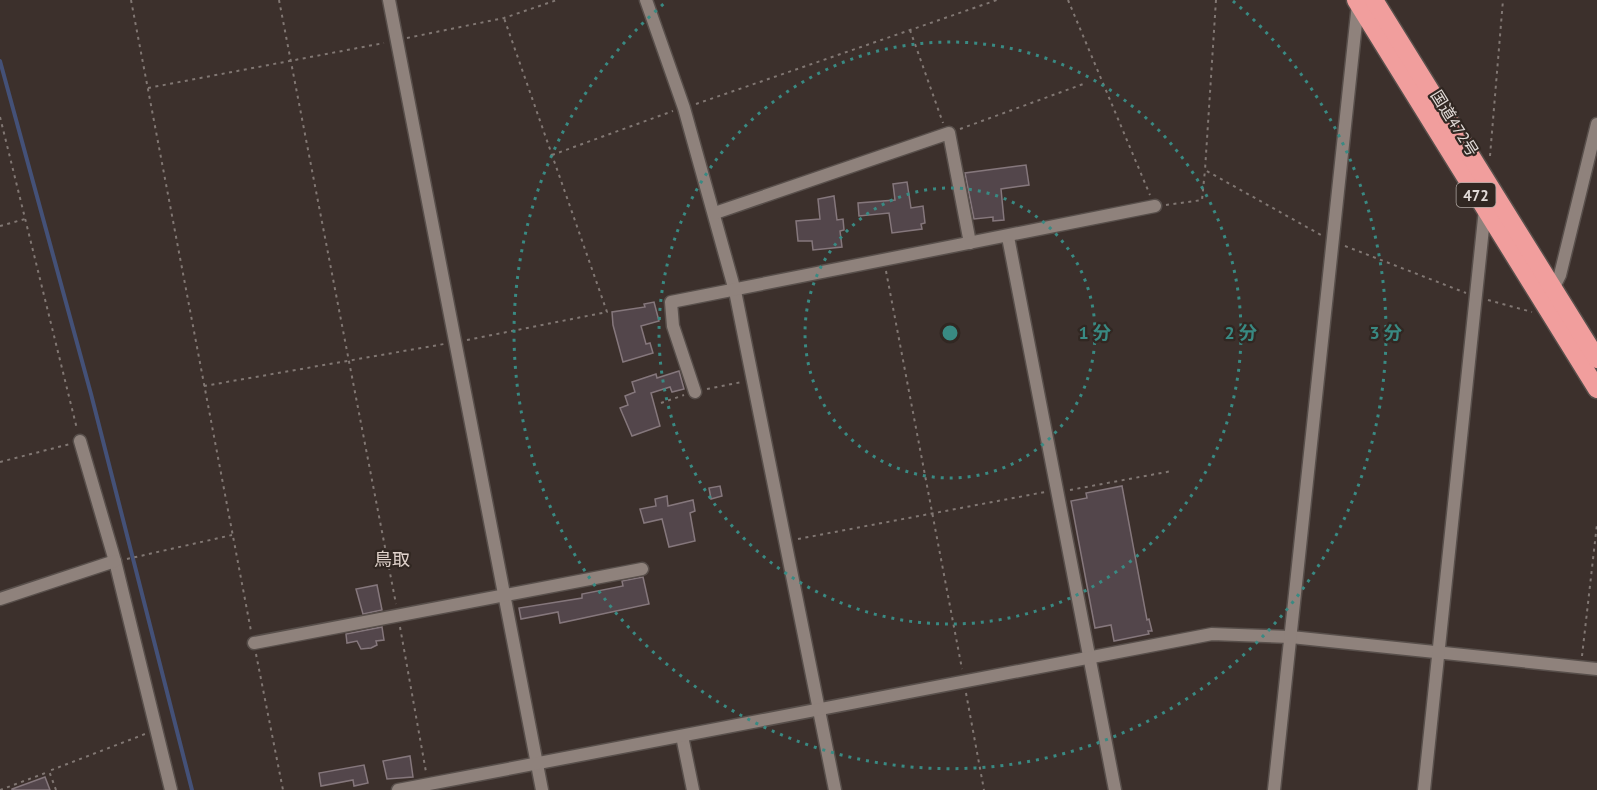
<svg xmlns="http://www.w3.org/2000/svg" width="1597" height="790" viewBox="0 0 1597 790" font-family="'PT Sans','Noto Sans JP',sans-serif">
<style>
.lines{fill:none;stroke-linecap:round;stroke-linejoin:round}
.stream{stroke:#445178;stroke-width:4}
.building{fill:#53464b;stroke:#85777c;stroke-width:1.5}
.minor-casing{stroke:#584f4b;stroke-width:15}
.highway-casing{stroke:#584f4b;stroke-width:21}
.path{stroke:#817773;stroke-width:2;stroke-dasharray:3 4.5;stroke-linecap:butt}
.minor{stroke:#8f827c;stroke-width:12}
.highway{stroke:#f19e9d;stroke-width:18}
.ring{fill:none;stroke:#398a83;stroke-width:3;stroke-dasharray:3 6}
.labels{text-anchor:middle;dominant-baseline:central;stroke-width:4.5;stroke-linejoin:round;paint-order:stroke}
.shield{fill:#312722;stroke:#aea6a2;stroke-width:1.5}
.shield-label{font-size:15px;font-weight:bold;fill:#e3dcd9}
.street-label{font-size:16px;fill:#e3dcd9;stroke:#312722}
.neighbourhood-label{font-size:18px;fill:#e1d3cc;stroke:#312722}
.centre{fill:#398a83;stroke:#312722;stroke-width:3}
.ring-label{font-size:18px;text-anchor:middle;font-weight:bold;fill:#398a83;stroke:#312722;stroke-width:4.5;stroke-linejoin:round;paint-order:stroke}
</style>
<rect width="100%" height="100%" fill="#3c302c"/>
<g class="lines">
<polyline class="stream" points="0,61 91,394 192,790"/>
</g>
<g class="building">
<polygon points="1026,165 1029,185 1001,189 1004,220 993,221 993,217 974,219 965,173"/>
<polygon points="907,182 911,208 923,206 925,223 921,224 922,229 892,233 889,213 859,216 858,203 895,200 893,184"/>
<polygon points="834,196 837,220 843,219 844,230 840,231 842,247 813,250 812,241 798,241 796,221 820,219 818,199"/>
<polygon points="654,302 659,321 641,326 646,344 650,343 653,353 623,362 613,325 612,312 645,307 644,304"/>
<polygon points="679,371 684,389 672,392 670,387 651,393 660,426 632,436 620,408 628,405 625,396 635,392 632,382 656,374 657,378"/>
<polygon points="720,486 722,496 711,499 709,488"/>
<polygon points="1122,486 1147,620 1149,619 1152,631 1148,631 1149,634 1114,641 1111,625 1095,628 1071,501 1087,498 1086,493"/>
<polygon points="667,496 668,506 693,500 695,511 690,513 695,541 669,547 662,519 644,523 640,509 656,506 655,499"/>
<polygon points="643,577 649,604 560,623 558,612 521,619 519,608 582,598 582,594 623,586 622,581"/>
<polygon points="377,585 382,610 363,614 356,589"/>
<polygon points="382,627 384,640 376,641 377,645 371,648 361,649 357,641 347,643 346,634"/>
<polygon points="410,756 413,777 387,779 383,761"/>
<polygon points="364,765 368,783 354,786 353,780 321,786 319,773"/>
<polygon points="45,777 50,790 12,790 12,789"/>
</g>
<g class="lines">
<defs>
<g id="minor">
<polyline points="389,0 542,790"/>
<polyline points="646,0 684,108 735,291 835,790"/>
<polyline points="715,213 949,133 970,243"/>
<polyline points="1008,237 1115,790"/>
<polyline points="1553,289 1560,275 1597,124"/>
<polyline points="695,392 673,326 671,302 1155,206"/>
<polyline points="80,441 115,561 171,790"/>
<polyline points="0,599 115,561"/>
<polyline points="254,643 642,569"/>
<polyline points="682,736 693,790"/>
<polyline points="398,790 1212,634 1291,637 1597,669"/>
<polyline points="1274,790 1358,4"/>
<polyline points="1424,790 1485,209"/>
</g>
<g id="highway">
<polyline points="1356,0 1597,389"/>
<polyline points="1374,0 1597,359"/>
</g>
</defs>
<use href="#minor" class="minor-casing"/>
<use href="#highway" class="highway-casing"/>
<g class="path">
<polyline points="131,0 251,631"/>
<polyline points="279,0 396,604"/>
<polyline points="1068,0 1150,195"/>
<polyline points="1216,0 1205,170 1321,235"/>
<polyline points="910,30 943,123"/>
<polyline points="407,38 504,18 557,0"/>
<polyline points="148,88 384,43"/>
<polyline points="696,104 997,0"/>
<polyline points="0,117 77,429"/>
<polyline points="960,129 1086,83"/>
<polyline points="552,155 673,111"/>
<polyline points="1490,156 1503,0"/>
<polyline points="1166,205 1202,200 1205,170"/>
<polyline points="0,226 25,219"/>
<polyline points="1345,246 1466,293"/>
<polyline points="886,271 962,669"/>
<polyline points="1488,300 1532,312"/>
<polyline points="467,340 607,312 504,18"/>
<polyline points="204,386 444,344"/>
<polyline points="707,389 742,382"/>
<polyline points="661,403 684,395"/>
<polyline points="0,462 70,444"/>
<polyline points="1070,490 1172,471"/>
<polyline points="798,539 1045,492"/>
<polyline points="127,559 232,535"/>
<polyline points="400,627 426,772"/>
<polyline points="256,654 283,790"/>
<polyline points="1582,656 1597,524"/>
<polyline points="966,693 984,790"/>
<polyline points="0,790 48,772"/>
<polyline points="56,790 49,771 145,734"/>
</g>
<use href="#minor" class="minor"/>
<use href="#highway" class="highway"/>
</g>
<g class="ring">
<circle cx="950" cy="333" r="145"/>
<circle cx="950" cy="333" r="291"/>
<path d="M1233 1A436 436 0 1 1 667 1"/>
</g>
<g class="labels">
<rect class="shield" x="1456.5" y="183" width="39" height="24" rx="4.5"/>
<g class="shield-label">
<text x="1476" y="195">472</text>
</g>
<g class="street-label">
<text transform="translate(1455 123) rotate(58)">国道472号</text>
</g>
<g class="neighbourhood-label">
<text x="392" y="559">鳥取</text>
</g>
</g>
<circle cx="950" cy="333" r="9" class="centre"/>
<g class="ring-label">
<text x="1095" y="339">1 分</text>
<text x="1241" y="339">2 分</text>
<text x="1386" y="339">3 分</text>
</g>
</svg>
